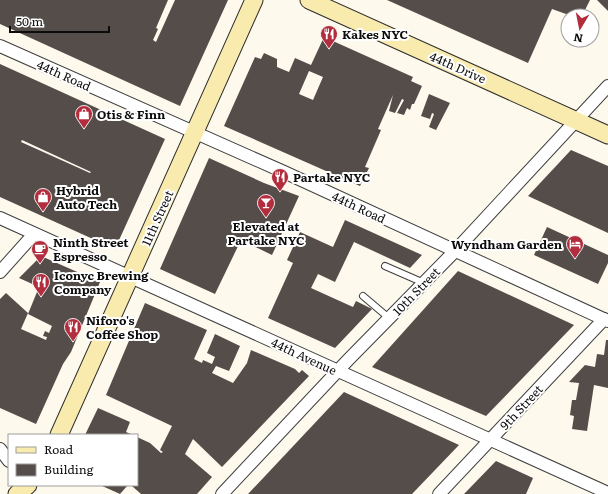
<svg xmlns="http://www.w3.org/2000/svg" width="608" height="494" viewBox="0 0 608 494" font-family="Literata,serif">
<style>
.building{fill:#544d4a;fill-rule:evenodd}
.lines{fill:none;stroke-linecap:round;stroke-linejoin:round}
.lane-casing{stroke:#3f3f3f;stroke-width:8}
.street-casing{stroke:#3f3f3f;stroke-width:14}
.secondary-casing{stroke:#2e2e2e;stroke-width:19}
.lane{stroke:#fff;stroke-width:6}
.street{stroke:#fff;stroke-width:12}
.secondary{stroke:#f9ebad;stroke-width:17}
.labels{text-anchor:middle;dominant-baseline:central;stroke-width:4;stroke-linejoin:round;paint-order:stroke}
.poi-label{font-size:12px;font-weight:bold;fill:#0c0c0c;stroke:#fff;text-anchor:start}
.street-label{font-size:12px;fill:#0c0c0c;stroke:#fff}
</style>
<rect width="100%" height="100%" fill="#fef9ed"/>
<g class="building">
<polygon points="0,0 168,0 156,28 158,29 153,40 156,42 175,0 228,0 180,106 0,24"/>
<polygon points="387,0 590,0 585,10 566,14 552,9 528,63"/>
<polygon points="597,0 608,0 608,11"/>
<path d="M 324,37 L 413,77 L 411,81 L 422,86 L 414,104 L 412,104 L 410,110 L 407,108 L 404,115 L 397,113 L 404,100 L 402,99 L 395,113 L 389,111 L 393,95 L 378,129 L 381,130 L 365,167 L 369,168 L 360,186 L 224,126 L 255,57 L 261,59 L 264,53 L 277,59 L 277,67 L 289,72 L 295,58 L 311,65 ZM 309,71 L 323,77 L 313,100 L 299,94 Z"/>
<path d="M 0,64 L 165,139 L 115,249 L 0,197 ZM 22,140 L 91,172 L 90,173 L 21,142 Z"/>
<polygon points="429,94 450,103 436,130 429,127 434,114 432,113 430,119 421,116"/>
<polygon points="571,150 608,166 608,233 528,196"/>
<polygon points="209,158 264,183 299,196 272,255 241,240 215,294 160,269"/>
<polygon points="345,220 422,255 410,268 354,242 335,282 318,274 311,288 353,307 356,301 372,309 335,348 268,318 293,263 287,260 300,232 333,247"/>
<polygon points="547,227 608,255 608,263 598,284 534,255"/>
<polygon points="41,256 100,282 71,352 63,364 36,424 0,408 0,299 6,293 28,313 21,329 46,340 47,337 43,336 45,331 49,333 52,326 28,314 39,287 19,278"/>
<polygon points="458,271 574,325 486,416 372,367"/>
<polygon points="145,303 207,330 194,359 202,363 203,360 212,364 215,357 207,353 215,334 240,346 229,371 216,366 212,373 233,383 247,363 251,350 295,369 299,373 302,370 309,376 222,467 193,439 185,454 212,477 197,494 141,494 132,486 137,485 137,437 150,443 161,453 163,452 160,450 172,426 106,395"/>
<polygon points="606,340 608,340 608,388 594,385 587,431 572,429 574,416 570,415 572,400 576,400 579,383 569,382 585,365 595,367 597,354 604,355"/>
<polygon points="344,392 459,445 412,494 248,494"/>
<polygon points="98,408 130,422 126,432 133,435 85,435"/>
<polygon points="496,461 533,478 526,494 464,494"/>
<polygon points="100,485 128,485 120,494"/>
</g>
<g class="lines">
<defs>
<g id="lane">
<polyline points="385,266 424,283"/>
<polyline points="363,296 389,318"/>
</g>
<g id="street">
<polyline points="0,46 284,172 608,321"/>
<polyline points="0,218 608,493"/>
<polyline points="0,272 34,234"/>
<polyline points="0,449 9,461"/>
<polyline points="222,494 348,360 455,251 608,86"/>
<polyline points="439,494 604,319"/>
</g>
<g id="secondary">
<polyline points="309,0 608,135"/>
<polyline points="59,435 254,0"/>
<polyline points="17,494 28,485"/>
</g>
</defs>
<use href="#lane" class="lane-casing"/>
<use href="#street" class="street-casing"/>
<use href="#secondary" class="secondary-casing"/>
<use href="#lane" class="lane"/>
<use href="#street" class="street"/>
<use href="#secondary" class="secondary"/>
</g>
<defs>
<symbol id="restaurant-pin" viewBox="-11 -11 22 30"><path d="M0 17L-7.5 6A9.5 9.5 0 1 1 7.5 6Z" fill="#b22e3e" stroke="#fff"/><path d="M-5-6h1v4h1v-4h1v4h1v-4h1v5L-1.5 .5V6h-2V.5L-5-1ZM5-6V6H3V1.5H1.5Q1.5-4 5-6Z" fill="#fff"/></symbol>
<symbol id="shop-pin" viewBox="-11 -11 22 30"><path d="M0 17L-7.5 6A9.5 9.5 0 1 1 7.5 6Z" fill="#b22e3e" stroke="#fff"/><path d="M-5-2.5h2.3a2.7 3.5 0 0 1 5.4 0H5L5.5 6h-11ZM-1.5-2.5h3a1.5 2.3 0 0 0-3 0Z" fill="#fff"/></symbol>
<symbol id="bar-pin" viewBox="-11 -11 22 30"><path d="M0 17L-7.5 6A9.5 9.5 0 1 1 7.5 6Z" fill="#b22e3e" stroke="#fff"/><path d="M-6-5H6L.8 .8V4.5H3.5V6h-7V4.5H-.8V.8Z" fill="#fff"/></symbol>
<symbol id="hotel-pin" viewBox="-11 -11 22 30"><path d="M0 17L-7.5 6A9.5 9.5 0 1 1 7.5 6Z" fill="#b22e3e" stroke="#fff"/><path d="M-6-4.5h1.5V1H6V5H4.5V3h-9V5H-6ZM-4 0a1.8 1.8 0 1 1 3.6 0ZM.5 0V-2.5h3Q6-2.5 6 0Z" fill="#fff"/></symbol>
<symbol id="cafe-pin" viewBox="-11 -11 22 30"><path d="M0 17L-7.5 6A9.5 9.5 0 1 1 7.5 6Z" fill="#b22e3e" stroke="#fff"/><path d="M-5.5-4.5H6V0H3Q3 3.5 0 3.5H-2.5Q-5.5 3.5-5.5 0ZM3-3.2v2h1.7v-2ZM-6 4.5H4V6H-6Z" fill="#fff"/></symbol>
</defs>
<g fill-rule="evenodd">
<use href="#restaurant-pin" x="319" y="24" width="20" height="27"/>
<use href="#shop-pin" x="74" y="104" width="20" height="27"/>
<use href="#restaurant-pin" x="270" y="167" width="20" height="27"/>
<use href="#shop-pin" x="33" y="187" width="20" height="27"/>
<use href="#bar-pin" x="256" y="193" width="20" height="27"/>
<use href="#hotel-pin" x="565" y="234" width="20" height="27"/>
<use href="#cafe-pin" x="30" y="239" width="20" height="27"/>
<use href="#restaurant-pin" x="31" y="272" width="20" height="27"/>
<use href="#restaurant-pin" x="63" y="317" width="20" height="27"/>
</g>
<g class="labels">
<g class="poi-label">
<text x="342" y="34">Kakes NYC</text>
<text x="97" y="114">Otis &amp; Finn</text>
<text x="293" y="177">Partake NYC</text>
<text x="56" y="190">Hybrid<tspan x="56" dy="14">Auto Tech</tspan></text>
<text x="266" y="226" text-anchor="middle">Elevated at<tspan x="266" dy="14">Partake NYC</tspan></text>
<text x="53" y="242">Ninth Street<tspan x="53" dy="14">Espresso</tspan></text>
<text x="562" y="244" text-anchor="end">Wyndham Garden</text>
<text x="54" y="275">Iconyc Brewing<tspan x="54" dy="14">Company</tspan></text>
<text x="86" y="320">Niforo's<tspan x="86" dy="14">Coffee Shop</tspan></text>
</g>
<g class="street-label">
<text transform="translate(458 67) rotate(24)">44th Drive</text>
<text transform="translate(64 75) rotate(24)">44th Road</text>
<text transform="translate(359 207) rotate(25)">44th Road</text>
<text transform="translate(157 218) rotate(-66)">11th Street</text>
<text transform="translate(416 291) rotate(-46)">10th Street</text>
<text transform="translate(304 356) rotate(25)">44th Avenue</text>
<text transform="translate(521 407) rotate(-47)">9th Street</text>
</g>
</g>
<rect x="8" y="434" width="130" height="52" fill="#ffffff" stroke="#9e9e9e"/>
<rect x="16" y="447" width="20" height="6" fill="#f9ebad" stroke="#9e9e9e"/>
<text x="44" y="454" font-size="12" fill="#0c0c0c">Road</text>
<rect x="16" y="464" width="20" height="12" fill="#544d4a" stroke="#9e9e9e"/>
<text x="44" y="474" font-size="12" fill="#0c0c0c">Building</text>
<g transform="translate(580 28) rotate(190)"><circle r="19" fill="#ffffff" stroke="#9e9e9e"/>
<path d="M0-3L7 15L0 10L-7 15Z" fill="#b22e3e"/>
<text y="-6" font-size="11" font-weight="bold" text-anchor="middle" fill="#0c0c0c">N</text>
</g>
<path d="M10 26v6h99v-6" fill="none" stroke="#0c0c0c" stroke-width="2"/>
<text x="16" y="26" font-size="12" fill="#0c0c0c" stroke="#ffffff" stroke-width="3" paint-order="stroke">50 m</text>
</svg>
